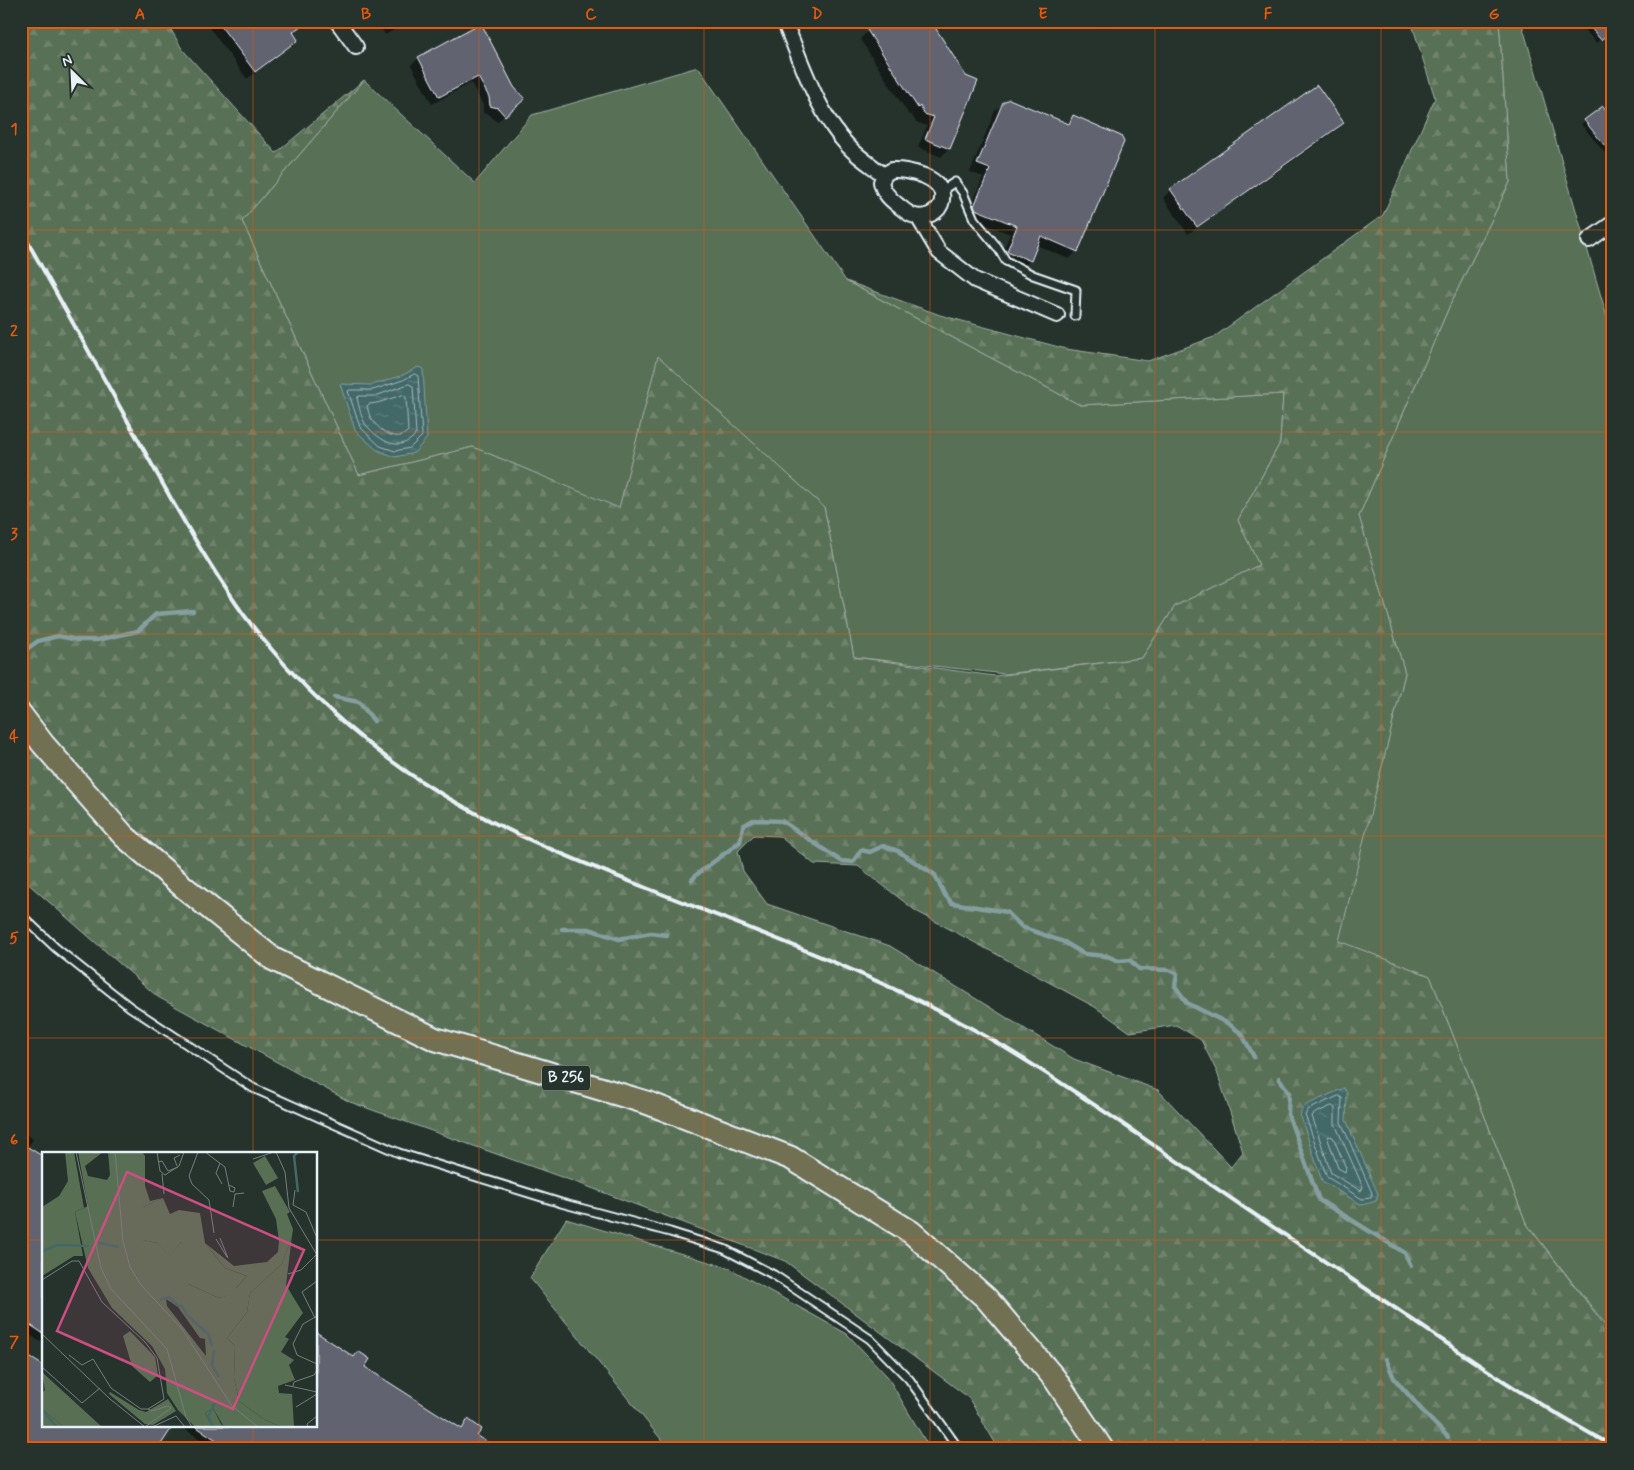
<svg xmlns="http://www.w3.org/2000/svg" width="1634" height="1470" viewBox="0 0 1634 1470" font-family="Mynerve,sans-serif">
<style>
.green{fill:#586f54;stroke:#a0b0a6}
.forest{fill:url(#forest-firs);stroke:#a0b0a6;fill-rule:evenodd}
.water{fill:url(#water-ripples);stroke:#859fa1}
.shadow{fill:#0007}
.lines{fill:none;stroke-linecap:round;stroke-linejoin:round}
.shore{stroke:#a6babe;stroke-width:1}
.stream{stroke:#859fa1;stroke-width:4.5}
.building{fill:#626370;stroke:#e8f1f8}
.service-casing{stroke:#e8f1f8;stroke-width:11}
.minor-casing{stroke:#e8f1f8;stroke-width:18}
.primary-casing{stroke:#e8f1f8;stroke-width:26}
.service{stroke:#26332d;stroke-width:7}
.minor{stroke:#26332d;stroke-width:14}
.primary{stroke:#716f52;stroke-width:22}
.rail{stroke:#e8f1f8;stroke-width:4}
.grid{fill:none;stroke:#e8590c;stroke-width:1;stroke-opacity:0.55}
.labels{text-anchor:middle;dominant-baseline:central;stroke-width:4.5;stroke-linejoin:round;paint-order:stroke}
.shield{fill:#26332d;stroke:#aeb8bb;stroke-width:1}
.shield-label{font-size:15px;font-weight:bold;fill:#e8f1f8}
.inset-river{fill:none;stroke:#436867;stroke-width:2.5}
.inset-road{fill:none;stroke:#747f7e;stroke-width:1}
.view{fill:#cc4e82;fill-opacity:0.15;stroke:#cc4e82;stroke-width:2.5}
.inset-edge{fill:none;stroke:#e8f1f8;stroke-width:2.5}
.neatline{fill:none;stroke:#e8590c;stroke-width:2}
.grid-label{font-size:16px;text-anchor:middle;font-weight:bold;fill:#e8590c}
</style>
<defs>
<pattern id="forest-firs" width="22" height="20" patternUnits="userSpaceOnUse" patternTransform="scale(1.25)"><rect width="22" height="20" fill="#586f54"/><path d="M5 1l3.5 6h-7zM16 11l3.5 6h-7z" fill="#70846d"/></pattern>
<pattern id="water-ripples" width="26" height="14" patternUnits="userSpaceOnUse" patternTransform="scale(1.25)"><rect width="26" height="14" fill="#436867"/><path d="M2 4q2-2 4 0t4 0M15 11q2-2 4 0t4 0" fill="none" stroke="#5e7e7e"/></pattern>
</defs>
<rect width="100%" height="100%" fill="#26332d"/>
<filter id="ink" filterUnits="userSpaceOnUse"><feTurbulence type="fractalNoise" baseFrequency=".02" numOctaves="2"/><feDisplacementMap in="SourceGraphic" scale="10" xChannelSelector="R" yChannelSelector="G"/><feConvolveMatrix kernelMatrix="1 2 1 2 8 2 1 2 1" color-interpolation-filters="sRGB"/></filter>
<g filter="url(#ink)">
<g class="green">
<polygon points="1499,21 1521,21 1611,331 1613,333 1613,1334 1526,1223 1430,976 1338,941 1405,673 1359,516 1449,307 1510,182"/>
<polygon points="698,67 846,281 1080,405 1283,394 1280,443 1238,520 1259,565 1175,606 1142,658 1005,674 854,657 824,507 658,357 619,509 473,447 359,475 242,221 364,80 475,183 532,115"/>
<polygon points="566,1219 729,1268 847,1334 887,1376 930,1449 669,1449 530,1278"/>
</g>
<path class="forest" d="M 21,21 L 166,21 L 182,49 L 276,153 L 364,80 L 242,221 L 359,475 L 473,447 L 619,508 L 658,356 L 824,507 L 854,657 L 995,676 L 1142,658 L 1175,606 L 1259,565 L 1238,520 L 1280,443 L 1283,394 L 1080,405 L 846,281 L 940,315 L 1066,349 L 1148,361 L 1214,337 L 1383,215 L 1435,98 L 1411,21 L 1499,21 L 1510,182 L 1449,307 L 1359,516 L 1405,673 L 1339,941 L 1430,976 L 1526,1223 L 1613,1336 L 1613,1449 L 999,1449 L 968,1397 L 785,1261 L 581,1184 L 350,1102 L 158,997 L 25,881 L 21,878 ZM 754,835 L 779,836 L 814,864 L 858,866 L 916,911 L 1095,1007 L 1130,1032 L 1176,1025 L 1201,1040 L 1217,1072 L 1243,1152 L 1231,1167 L 1158,1090 L 1074,1059 L 890,946 L 767,904 L 743,871 L 738,851 Z"/>
<g class="water">
<polygon points="418,367 423,369 427,438 414,453 395,457 377,450 355,430 340,384 372,385 401,376"/>
<polygon points="1344,1088 1347,1093 1346,1120 1378,1194 1376,1201 1362,1205 1322,1181 1300,1114 1304,1106"/>
</g>
<g class="shadow">
<polygon points="208,21 306,21 292,33 297,40 289,47 247,79 206,23"/>
<polygon points="378,21 410,21 385,35"/>
<polygon points="929,21 949,148 941,157 918,147 927,126 916,122 911,114 909,115 860,39 868,31"/>
<polygon points="1097,21 1112,21 1102,28"/>
<polygon points="1611,21 1613,31 1596,43 1578,22"/>
<polygon points="481,25 516,106 497,122 490,115 483,113 483,105 471,83 432,104 411,65 419,58"/>
<polygon points="1003,103 1066,124 1073,117 1077,251 1069,259 1036,245 1030,260 1022,269 1000,259 1010,234 967,217 967,215 983,177 970,172 995,111"/>
<polygon points="1603,107 1613,145 1604,152 1581,124"/>
<polygon points="1343,123 1334,132 1188,234 1163,198 1171,190"/>
<polygon points="21,1131 33,1139 27,1148 44,1158 44,1344 21,1329"/>
<polygon points="358,1352 363,1367 460,1430 468,1421 476,1436 495,1449 215,1449 180,1426 316,1426 353,1358"/>
<polygon points="44,1426 161,1442 172,1449 21,1449"/>
</g>
<g class="lines">
<g class="shore">
<polygon points="415,374 418,376 422,436 410,448 395,451 380,446 360,427 348,391 350,390 373,390 403,380"/>
<path d="M 409,384 L 413,386 L 416,434 C 400,454 380,441 366,425 C 361,418 359,406 357,398 L 359,396 L 375,396 Z"/>
<path d="M 403,395 L 406,397 L 408,431 C 397,444 378,430 371,418 C 369,415 368,410 367,406 L 369,404 L 377,403 Z"/>
<polygon points="1339,1096 1342,1098 1341,1122 1372,1193 1371,1198 1362,1199 1327,1177 1305,1115 1308,1110"/>
<polygon points="1332,1106 1335,1108 1335,1124 1363,1187 1361,1191 1331,1173 1312,1116 1314,1114"/>
<polygon points="1329,1136 1333,1137 1346,1168 1345,1172 1338,1168 1328,1139"/>
</g>
<g class="stream">
<polyline points="24,651 38,641 58,636 78,640 97,640 138,631 156,614 193,611"/>
<polyline points="334,697 359,702 374,721"/>
<polyline points="692,880 696,875 740,842 743,826 753,820 782,821 841,861 853,862 861,850 870,852 883,846 898,851 935,875 944,894 952,903 1007,912 1022,927 1064,942 1084,954 1107,956 1119,961 1130,960 1139,969 1169,970 1177,974 1175,986 1187,1003 1229,1024 1242,1034 1254,1057"/>
<polyline points="562,929 589,929 619,939 651,933 667,935"/>
<polyline points="1279,1078 1289,1093 1288,1114 1319,1200 1405,1253 1411,1266"/>
<polyline points="1386,1359 1394,1378 1427,1416 1448,1437"/>
</g>
</g>
<g class="building">
<polygon points="217,21 307,21 293,32 298,40 255,72"/>
<polygon points="880,21 931,21 966,76 978,81 950,149 925,139 934,117 924,114 920,106 918,108 867,30"/>
<polygon points="1585,21 1613,21 1613,34 1609,33 1601,40"/>
<polygon points="481,23 514,87 525,99 505,116 498,108 490,106 489,97 478,77 439,97 418,57"/>
<polygon points="1317,85 1344,123 1197,227 1170,189"/>
<polygon points="1009,99 1069,124 1073,115 1121,136 1124,142 1078,252 1041,236 1031,261 1007,251 1017,226 975,209 974,206 990,169 977,164 1003,102"/>
<polygon points="1603,106 1613,119 1613,156 1584,120"/>
<polygon points="21,1143 44,1157 44,1334 21,1319"/>
<polygon points="316,1332 354,1357 358,1351 370,1359 365,1367 462,1429 468,1419 482,1429 477,1436 498,1449 230,1449 195,1426 316,1426"/>
<polygon points="21,1352 44,1366 44,1426 173,1426 158,1449 21,1449"/>
</g>
<g class="lines">
<defs>
<g id="service">
<polyline points="941,191 955,182 963,193 974,219 998,248 1006,261 1033,275 1076,290 1075,316"/>
<polyline points="21,915 56,948 130,1007 253,1088 399,1153 561,1203 670,1232 724,1249 774,1275 870,1339 909,1379 959,1449"/>
</g>
<g id="minor">
<polyline points="337,21 356,47"/>
<path d="M 784,21 C 802,62 817,113 848,146 C 858,157 872,166 884,175"/>
<path d="M 892,170 C 907,169 946,177 942,200 C 940,213 924,220 912,215 C 907,213 903,209 899,206 C 891,200 883,193 881,182 L 885,174 Z"/>
<polyline points="918,217 939,252 975,280 1057,315"/>
<polyline points="1589,240 1613,223"/>
</g>
<polyline id="primary" points="21,715 43,744 124,836 186,889 273,959 435,1039 648,1103 791,1158 911,1232 986,1298 1055,1379 1102,1449"/>
</defs>
<use href="#service" class="service-casing"/>
<use href="#minor" class="minor-casing"/>
<use href="#primary" class="primary-casing"/>
<use href="#service" class="service"/>
<use href="#minor" class="minor"/>
<use href="#primary" class="primary"/>
<path class="rail" d="M 21,230 L 174,504 C 196,542 218,579 244,615 C 294,682 359,743 430,787 C 497,829 570,858 644,887 C 766,935 891,979 1004,1047 C 1086,1097 1165,1153 1245,1208 C 1295,1242 1347,1276 1398,1310 C 1468,1358 1538,1406 1613,1446"/>
</g>
</g>
<path class="grid" d="M 253,21 L 253,1154M 479,21 L 479,1449M 704,21 L 704,1449M 930,21 L 930,1449M 1155,21 L 1155,1449M 1381,21 L 1381,1449M 21,230 L 1613,230M 21,432 L 1613,432M 21,634 L 1613,634M 21,836 L 1613,836M 21,1038 L 1613,1038M 21,1240 L 44,1240M 316,1240 L 1613,1240M 253,1426 L 253,1449"/>
<g class="labels">
<rect class="shield" x="542" y="1065.5" width="48" height="25" rx="4"/>
<g class="shield-label">
<text x="566" y="1078">B 256</text>
</g>
</g>
<g transform="translate(42 1152)">
<rect width="275" height="275" fill="#26332d"/>
<path d="M 23,0 L 32,0 L 42,56 L 33,60 L 41,104 L 32,104 L 0,124 L 0,55 L 17,44 L 26,29 ZM 223,4 L 236,26 L 224,33 L 211,11 ZM 121,46 L 128,62 L 137,58 L 158,61 L 163,91 L 183,116 L 205,124 L 194,136 L 194,142 L 177,146 L 146,132 L 139,90 L 128,105 L 115,91 L 101,88 L 101,55 ZM 250,84 L 244,133 L 261,161 L 243,185 L 247,187 L 239,200 L 252,208 L 247,213 L 253,228 L 236,234 L 237,241 L 250,242 L 252,275 L 240,275 L 223,268 L 197,249 L 192,226 L 193,194 L 185,186 L 205,160 L 208,141 L 240,112 ZM 88,179 L 113,205 L 116,223 L 108,230 L 90,214 L 81,184 ZM 0,220 L 60,275 L 22,275 L 0,257 L 0,241 L 3,238 ZM 68,240 L 97,258 L 104,260 L 126,247 L 134,259 L 111,273 L 103,272 L 67,242 ZM 171,256 L 179,272 L 182,275 L 170,275 L 163,261 Z" fill="#586f54"/>
<path d="M 36,0 L 61,0 L 43,14 L 46,24 L 65,28 L 68,23 L 66,0 L 100,0 L 103,4 L 103,34 L 108,49 L 121,46 L 101,55 L 101,88 L 115,91 L 128,104 L 139,90 L 150,114 L 146,132 L 177,146 L 194,141 L 194,136 L 205,124 L 183,116 L 163,91 L 192,114 L 225,110 L 236,100 L 237,89 L 234,67 L 220,39 L 233,34 L 248,60 L 245,62 L 251,77 L 250,84 L 240,112 L 208,141 L 205,160 L 185,186 L 193,194 L 192,226 L 197,249 L 223,268 L 240,275 L 182,275 L 171,256 L 163,261 L 170,275 L 153,275 L 136,258 L 125,241 L 123,217 L 110,194 L 70,156 L 46,116 L 33,60 L 46,54 ZM 124,147 L 136,155 L 158,186 L 163,187 L 164,204 L 125,154 ZM 0,257 L 16,270 L 22,275 L 0,275 Z" fill="#586f54" fill-rule="evenodd"/>
<path class="inset-river" d="M 256,0 L 252,4 L 256,40M 57,91 L 77,95M 0,99 L 16,93 L 47,94M 118,148 L 127,145 L 135,153 L 140,154 L 145,163 L 166,182 L 170,194M 172,198 L 170,213 L 177,225M 0,258 L 15,275M 171,275 L 166,264 L 173,251"/>
<path class="inset-road" d="M 34,0 L 59,116 L 69,137 L 125,197 L 144,265 L 150,275M 73,0 L 81,89 L 88,115 L 99,133 L 140,177 L 190,254 L 216,275M 115,0 L 118,19 L 123,23 L 137,14 L 142,0M 156,0 L 147,24 L 150,32 L 167,48 L 172,81M 163,0 L 183,15 L 188,39 L 192,40 L 193,36 L 187,33M 234,0 L 243,20 L 247,56 L 275,103M 211,7 L 232,0M 116,10 L 120,9 L 126,19 L 136,15M 178,11 L 174,21 L 180,32M 135,14 L 132,6 L 138,3M 120,22 L 122,42M 253,38 L 251,53 L 264,60 L 275,86M 191,55 L 193,42 L 202,41M 178,86 L 186,106M 174,87 L 185,105M 246,122 L 259,118 L 275,102M 0,128 L 30,109 L 37,109 L 60,150 L 103,190 L 115,206 L 122,247 L 106,257 L 99,257 L 69,236 L 51,207 L 40,213 L 27,203M 275,164 L 261,172 L 251,192 L 255,203 L 275,212M 273,166 L 260,140 L 275,129M 0,182 L 68,247 L 103,275M 0,215 L 40,251 L 58,236M 243,233 L 275,240M 251,234 L 252,230 L 272,223 L 275,218M 254,255 L 275,242M 103,275 L 129,256 L 126,254 L 110,259 L 106,257M 110,275 L 134,264 L 143,275M 266,275 L 265,272 L 275,264"/>
<path class="view" d="M 85,20 L 262,98 L 191,257 L 15,179 Z"/>
<rect width="275" height="275" class="inset-edge"/>
</g>
<rect width="1634" height="1470" fill="none" stroke="#26332d" stroke-width="55"/>
<g transform="translate(72 72) rotate(336)" stroke="#26332d" stroke-width="4" paint-order="stroke">
<path d="M0-4L9 19L0 12L-9 19Z" fill="#e8f1f8"/>
<text y="-8" font-size="14" font-weight="bold" text-anchor="middle" fill="#e8f1f8">N</text>
</g>
<rect x="28" y="28" width="1578" height="1414" class="neatline"/>
<g class="grid-label">
<text x="140" y="19">A</text>
<text x="366" y="19">B</text>
<text x="591" y="19">C</text>
<text x="817" y="19">D</text>
<text x="1043" y="19">E</text>
<text x="1268" y="19">F</text>
<text x="1494" y="19">G</text>
<text x="14" y="134">1</text>
<text x="14" y="336">2</text>
<text x="14" y="539">3</text>
<text x="14" y="741">4</text>
<text x="14" y="943">5</text>
<text x="14" y="1145">6</text>
<text x="14" y="1347">7</text>
</g>
</svg>
